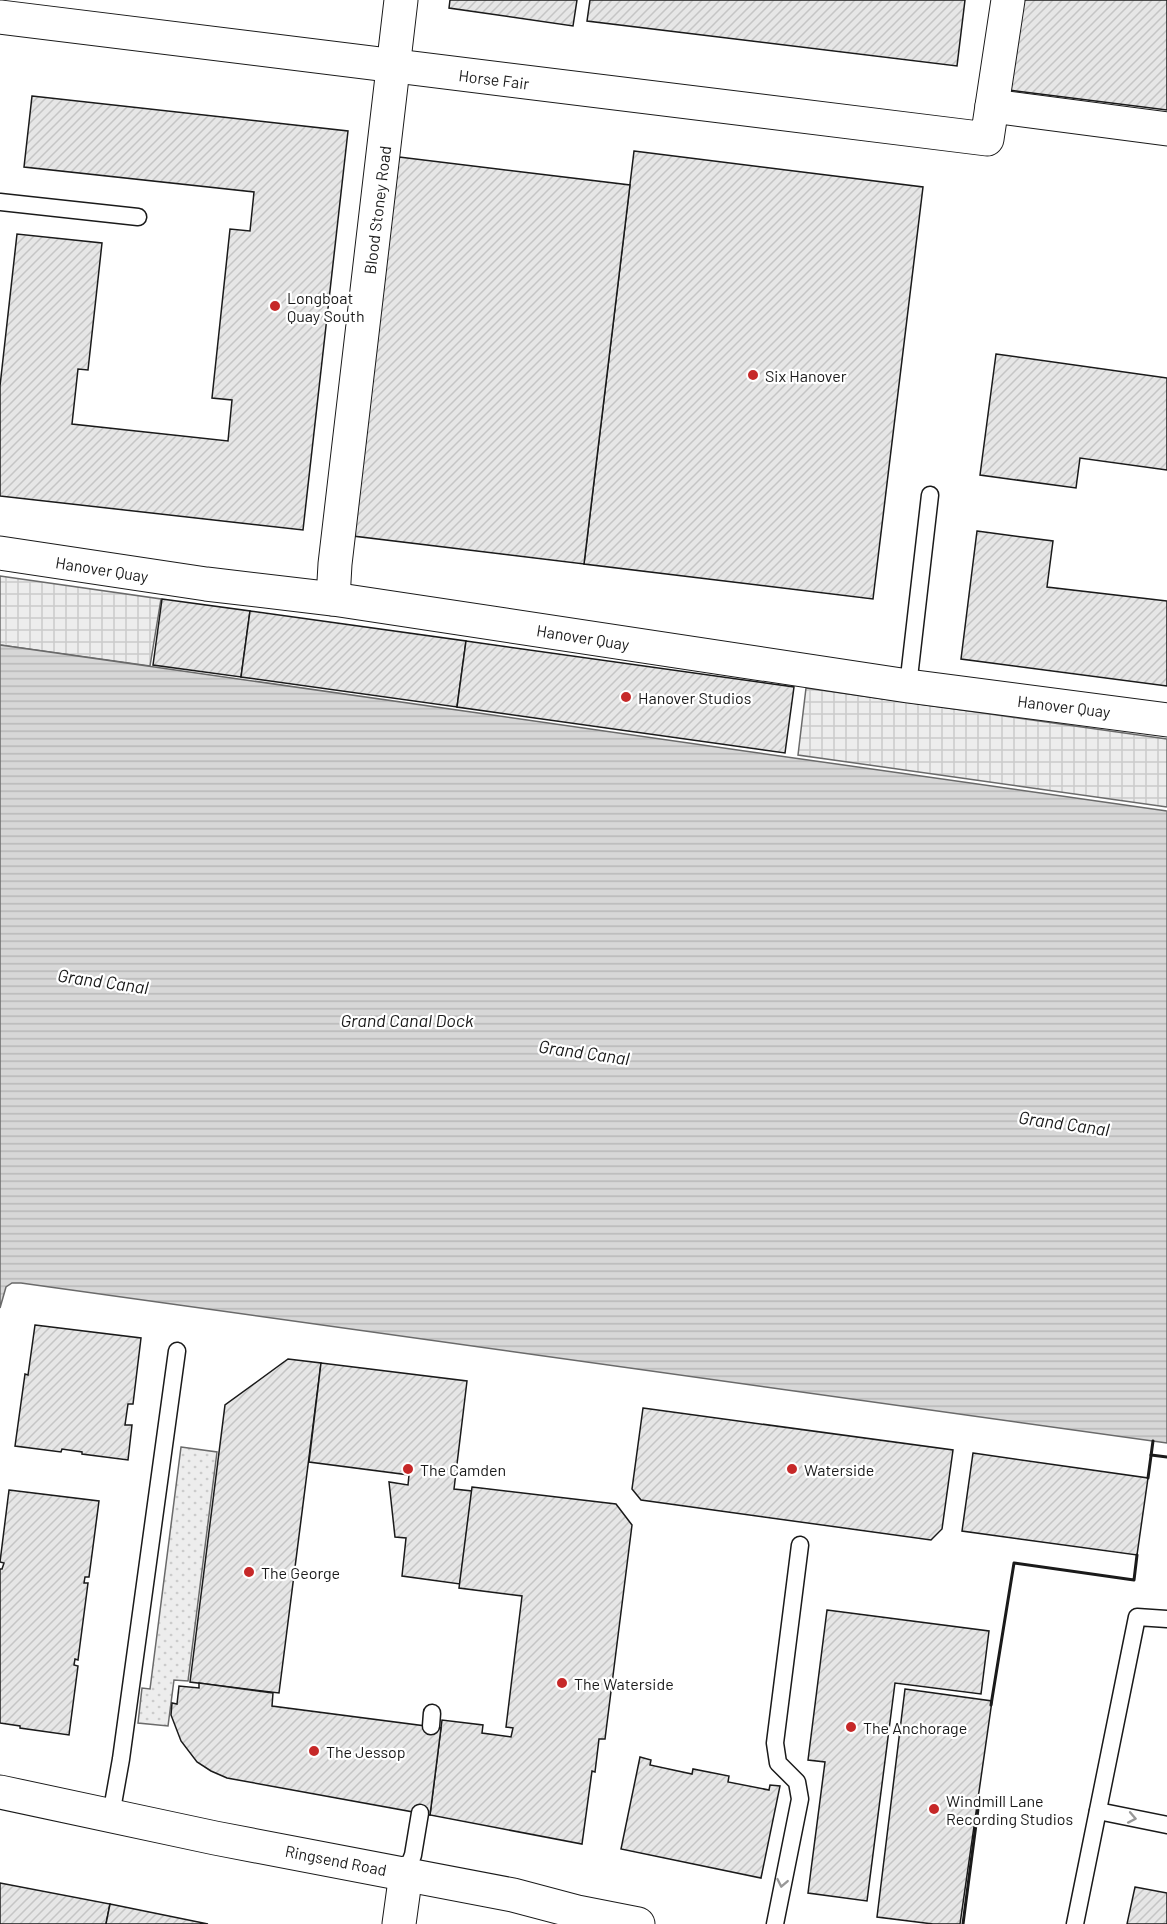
<svg xmlns="http://www.w3.org/2000/svg" width="1167" height="1924" viewBox="0 0 1167 1924" font-family="Barlow,sans-serif">
<style>
.park{fill:url(#park-dots);stroke:#6a6a6a;stroke-width:1.5}
.plaza{fill:url(#plaza-grid);stroke:#6a6a6a;stroke-width:1.5}
.water{fill:url(#water-rules);stroke:#6a6a6a;stroke-width:1.5}
.building{fill:url(#building-hatch);stroke:#1a1a1a;stroke-width:1.5}
.lines{fill:none;stroke-linecap:round;stroke-linejoin:round}
.lane-casing{stroke:#1a1a1a;stroke-width:19}
.street-casing{stroke:#1a1a1a;stroke-width:35}
.secondary-casing{stroke:#1a1a1a;stroke-width:35}
.lane{stroke:#fff;stroke-width:16}
.street{stroke:#fff;stroke-width:33}
.secondary{stroke:#fff;stroke-width:33}
.wall{stroke:#1a1a1a;stroke-width:3}
.oneway{stroke:#989898}
.poi-dot{fill:#c62828;stroke:#fff;stroke-width:2}
.labels{text-anchor:middle;dominant-baseline:central;stroke-width:4.5;stroke-linejoin:round;paint-order:stroke}
.street-label{font-size:16px;fill:#1a1a1a;stroke:#fff}
.poi-label{font-size:16px;fill:#1a1a1a;stroke:#fff;text-anchor:start}
.water-label{font-size:18px;font-style:italic;fill:#1a1a1a;stroke:#fff}
</style>
<defs>
<pattern id="park-dots" width="8" height="8" patternUnits="userSpaceOnUse" patternTransform="scale(1.5)"><rect width="8" height="8" fill="#ededed"/><path d="M2 2h.1M6 6h.1" fill="none" stroke="#cbcbcb" stroke-width="1.8" stroke-linecap="round"/></pattern>
<pattern id="plaza-grid" width="8" height="8" patternUnits="userSpaceOnUse" patternTransform="scale(1.5)"><rect width="8" height="8" fill="#ededed"/><path d="M0 4h8M4 0v8" fill="none" stroke="#cbcbcb"/></pattern>
<pattern id="water-rules" width="6" height="5" patternUnits="userSpaceOnUse" patternTransform="scale(1.5)"><rect width="6" height="5" fill="#d7d7d7"/><path d="M0 2.5h6" fill="none" stroke="#b8b8b8"/></pattern>
<pattern id="building-hatch" width="6" height="6" patternUnits="userSpaceOnUse" patternTransform="scale(1.5)"><rect width="6" height="6" fill="#e6e6e6"/><path d="M-1 1l2-2M0 6l6-6M5 7l2-2" fill="none" stroke="#c5c5c5"/></pattern>
</defs>
<rect width="100%" height="100%" fill="#fff"/>
<polygon class="park" points="181,1447 217,1452 188,1681 174,1680 168,1726 138,1723 142,1688 150,1689"/>
<g class="plaza">
<polygon points="0,576 161,599 150,666 0,645"/>
<polygon points="806,688 1167,739 1167,807 798,755"/>
</g>
<polygon class="water" points="0,645 1167,811 1167,1443 21,1283 12,1283 6,1287 0,1308"/>
<g class="building">
<polygon points="450,0 577,0 573,26 449,8"/>
<polygon points="590,0 965,0 957,66 587,21"/>
<polygon points="1020,0 1167,0 1167,110 1009,90"/>
<polygon points="32,96 348,131 303,530 0,496 0,386 17,234 102,243 88,370 78,369 72,424 228,441 232,400 212,398 230,229 250,231 254,192 24,167"/>
<polygon points="634,151 923,187 873,599 584,564"/>
<polygon points="399,157 630,185 584,564 353,536"/>
<polygon points="996,354 1167,378 1167,470 1080,458 1076,488 980,475"/>
<polygon points="977,531 1053,541 1047,587 1167,601 1167,686 961,659"/>
<polygon points="162,599 250,611 241,677 153,665"/>
<polygon points="250,611 466,641 457,707 241,677"/>
<polygon points="466,641 794,687 785,753 457,707"/>
<polygon points="35,1325 141,1338 133,1404 128,1404 125,1425 132,1425 128,1460 82,1454 82,1452 62,1449 61,1452 15,1446 25,1374 28,1375"/>
<polygon points="288,1359 321,1363 279,1693 190,1682 225,1405"/>
<polygon points="321,1363 467,1381 454,1489 472,1491 460,1584 402,1576 406,1538 395,1537 389,1482 408,1485 409,1475 309,1462"/>
<polygon points="643,1408 953,1450 942,1529 931,1540 641,1500 632,1489"/>
<polygon points="973,1453 1148,1478 1137,1555 962,1531"/>
<polygon points="472,1487 616,1504 632,1525 605,1739 599,1739 595,1772 592,1771 582,1844 430,1815 442,1720 483,1725 482,1733 511,1737 513,1728 506,1727 522,1596 459,1588"/>
<polygon points="9,1490 99,1501 89,1577 85,1577 84,1583 88,1583 78,1660 75,1659 74,1665 78,1666 69,1735 20,1728 20,1726 0,1723 0,1569 2,1569 4,1563 0,1562"/>
<polygon points="827,1610 989,1631 981,1694 895,1683 867,1901 808,1893 825,1762 808,1760"/>
<polygon points="199,1683 273,1693 272,1706 441,1728 430,1815 227,1778 211,1771 197,1762 181,1741 171,1715 172,1703 177,1704 179,1686 199,1688"/>
<polygon points="905,1689 992,1701 960,1924 933,1924 877,1917"/>
<polygon points="640,1757 651,1760 650,1765 692,1774 693,1769 729,1776 728,1782 769,1790 770,1785 780,1786 761,1878 621,1849"/>
<polygon points="0,1883 110,1904 106,1924 0,1924"/>
<polygon points="1135,1887 1167,1893 1167,1924 1127,1924"/>
<polygon points="110,1904 208,1924 106,1924"/>
</g>
<g class="lines">
<defs>
<g id="lane">
<polyline points="0,202 138,217"/>
<polyline points="908,686 930,495"/>
<polyline points="431,1726 432,1713"/>
<polyline points="1098,1811 1167,1825"/>
<polyline points="111,1815 121,1759 177,1351"/>
<polyline points="406,1873 413,1855 420,1813"/>
<polyline points="775,1924 800,1799 797,1782 778,1763 775,1743 800,1545"/>
<polyline points="1075,1924 1137,1617 1167,1619"/>
</g>
<g id="street">
<polyline points="0,17 987,139 1008,0"/>
<polyline points="992,106 1167,129"/>
<polyline points="0,553 206,584 333,599 908,686 1167,720"/>
<polyline points="333,599 335,564 401,0"/>
</g>
<g id="secondary">
<polyline points="0,1792 215,1838 513,1895 577,1912 638,1924"/>
<polyline points="399,1924 406,1873"/>
</g>
</defs>
<use href="#lane" class="lane-casing"/>
<use href="#street" class="street-casing"/>
<use href="#secondary" class="secondary-casing"/>
<use href="#lane" class="lane"/>
<use href="#street" class="street"/>
<use href="#secondary" class="secondary"/>
<g class="wall">
<polyline points="1151,1455 1167,1457"/>
<polyline points="1148,1478 1153,1441"/>
<polyline points="991,1705 1014,1563 1134,1580 1137,1555"/>
<polyline points="963,1924 978,1809"/>
</g>
</g>
<defs><path id="oneway-chevron" d="M-2-3.5L2.5 0L-2 3.5" fill="none" stroke-width="1.6" stroke-linecap="round" stroke-linejoin="round" transform="scale(1.5)"/></defs>
<g class="oneway">
<use href="#oneway-chevron" transform="translate(1132 1818) rotate(11)"/>
<use href="#oneway-chevron" transform="translate(782 1883) rotate(101)"/>
</g>
<g class="poi-dot">
<circle cx="275" cy="306" r="6"/>
<circle cx="753" cy="375" r="6"/>
<circle cx="626" cy="697" r="6"/>
<circle cx="408" cy="1469" r="6"/>
<circle cx="792" cy="1469" r="6"/>
<circle cx="249" cy="1572" r="6"/>
<circle cx="562" cy="1683" r="6"/>
<circle cx="851" cy="1727" r="6"/>
<circle cx="314" cy="1751" r="6"/>
<circle cx="934" cy="1809" r="6"/>
</g>
<g class="labels">
<g class="street-label">
<text transform="translate(494 79) rotate(7)">Horse Fair</text>
<text transform="translate(377 210) rotate(-83)">Blood Stoney Road</text>
<text transform="translate(102 569) rotate(9)">Hanover Quay</text>
<text transform="translate(583 637) rotate(9)">Hanover Quay</text>
<text transform="translate(1064 706) rotate(7)">Hanover Quay</text>
<text transform="translate(336 1860) rotate(11)">Ringsend Road</text>
</g>
<g class="poi-label">
<text x="287" y="297">Longboat<tspan x="287" dy="18">Quay South</tspan></text>
<text x="765" y="375">Six Hanover</text>
<text x="638" y="697">Hanover Studios</text>
<text x="420" y="1469">The Camden</text>
<text x="804" y="1469">Waterside</text>
<text x="261" y="1572">The George</text>
<text x="574" y="1683">The Waterside</text>
<text x="863" y="1727">The Anchorage</text>
<text x="326" y="1751">The Jessop</text>
<text x="946" y="1800">Windmill Lane<tspan x="946" dy="18">Recording Studios</tspan></text>
</g>
<g class="water-label">
<text transform="translate(103 981) rotate(8)">Grand Canal</text>
<text x="407" y="1020">Grand Canal Dock</text>
<text transform="translate(584 1052) rotate(8)">Grand Canal</text>
<text transform="translate(1064 1123) rotate(8)">Grand Canal</text>
</g>
</g>
</svg>
